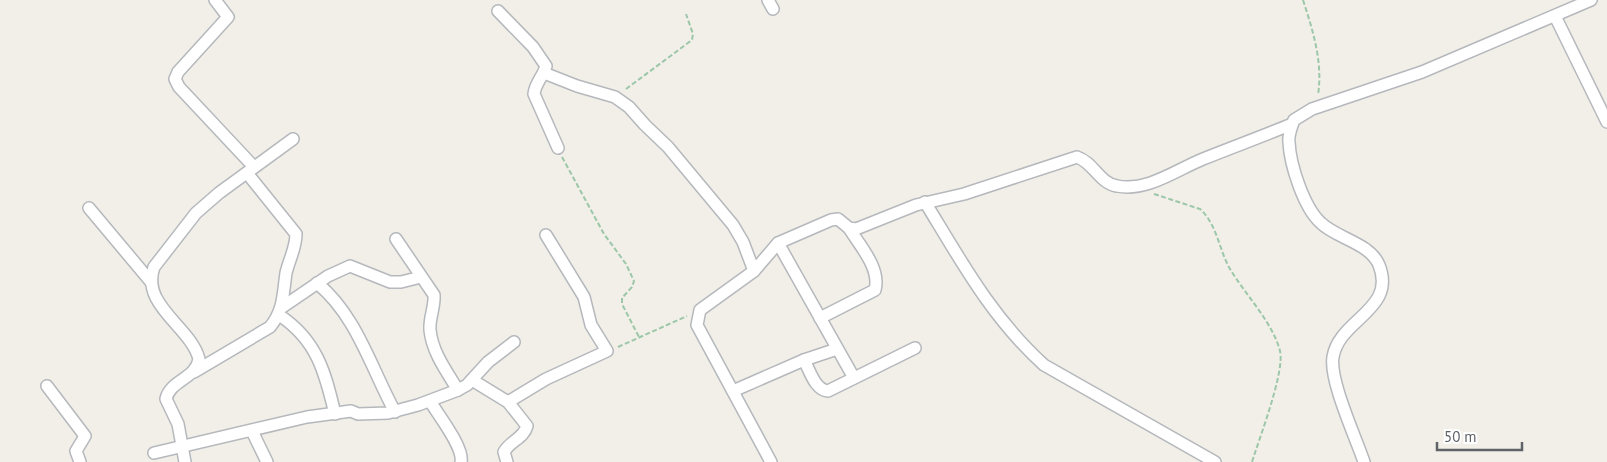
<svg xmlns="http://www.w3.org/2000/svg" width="1607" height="462" viewBox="0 0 1607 462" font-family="'PT Sans',sans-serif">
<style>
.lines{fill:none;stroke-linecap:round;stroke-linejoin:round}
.minor-casing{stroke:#b5b8bc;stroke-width:14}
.path{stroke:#9cc7a9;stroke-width:2;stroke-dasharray:5 2.5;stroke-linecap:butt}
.minor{stroke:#fff;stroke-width:11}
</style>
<rect width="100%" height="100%" fill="#f1efe8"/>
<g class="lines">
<defs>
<g id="minor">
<polyline points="215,0 228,17 178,72 175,79 179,87 254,167"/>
<polyline points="768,0 773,9"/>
<path d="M 498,11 L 533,47 L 546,66 C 543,77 535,83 534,94 L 558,148"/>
<polyline points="1555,16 1607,122"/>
<polyline points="544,73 577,86 615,97 629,107 645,125 668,147 733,225 743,242 754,271"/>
<path d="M 925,202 C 961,261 992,318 1044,365 L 1215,462"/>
<polyline points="89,208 151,282"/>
<path d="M 396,239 L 434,295 C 435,307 429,318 430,330 C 432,352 447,372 458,390"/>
<polyline points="778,243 854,378"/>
<path d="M 317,283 C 357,316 371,368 395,412"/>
<polyline points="281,308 328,276 350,266 390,282 401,282 421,277"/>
<path d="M 279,315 C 317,340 325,372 335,414"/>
<path d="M 820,318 L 875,290 C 881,268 859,245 849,228"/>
<path d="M 804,360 C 810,371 815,390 828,391 L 915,348"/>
<path d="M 194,372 L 270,327 C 284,310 283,293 286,273 C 289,260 296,248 296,234 L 247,173"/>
<path d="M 472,380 L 508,402 L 527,426 C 524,438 510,441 504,452 L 507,462"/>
<polyline points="47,386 85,436 76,451 80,462"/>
<polyline points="733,391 804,360 837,349"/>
<path d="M 430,401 C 438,415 464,447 461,462"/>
<polyline points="508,402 546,379 607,351 591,325 584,297 546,235"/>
<polyline points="252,431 267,462"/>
<polyline points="154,453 307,417 351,411 358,414 388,413 418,405 458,390 467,385 488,362 514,342"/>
<path d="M 185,462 L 178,424 L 166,399 C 170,380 196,379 199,359 C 191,327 140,305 154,267 L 196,213 L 219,193 L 293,139"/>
<path d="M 771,462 L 697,325 L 700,310 L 754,271 L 778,243 L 831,220 L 838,219 L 849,228 L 856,229 L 916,205 L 964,194 L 1077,157 C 1094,163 1099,183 1117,186 C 1147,192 1176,170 1203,159 C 1233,147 1263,136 1292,124"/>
<path d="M 1364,462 C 1356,438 1329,380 1333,357 C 1339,319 1397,310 1379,265 C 1370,243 1336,238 1321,223 C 1304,208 1290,165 1289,142 C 1288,135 1291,128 1294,120 L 1312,109 L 1422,72 L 1591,0"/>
</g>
</defs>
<use href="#minor" class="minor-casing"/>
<g class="path">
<path d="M 1303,0 C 1313,31 1323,62 1318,95"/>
<polyline points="626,89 692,40 693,34 686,14"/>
<polyline points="562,157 604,234 626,264 634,281 632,287 622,298 622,304 639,337"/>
<path d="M 1154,194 L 1200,209 C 1217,224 1219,250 1230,269 C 1245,294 1273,323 1280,351 C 1285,372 1259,439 1252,462"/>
<polyline points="618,347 687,316"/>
</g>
<use href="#minor" class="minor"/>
</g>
<path d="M1437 442v8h85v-8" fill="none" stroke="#5f6368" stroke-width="2.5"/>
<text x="1444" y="442" font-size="15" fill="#5f6368" stroke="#ffffff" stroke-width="4" paint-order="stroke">50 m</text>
</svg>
